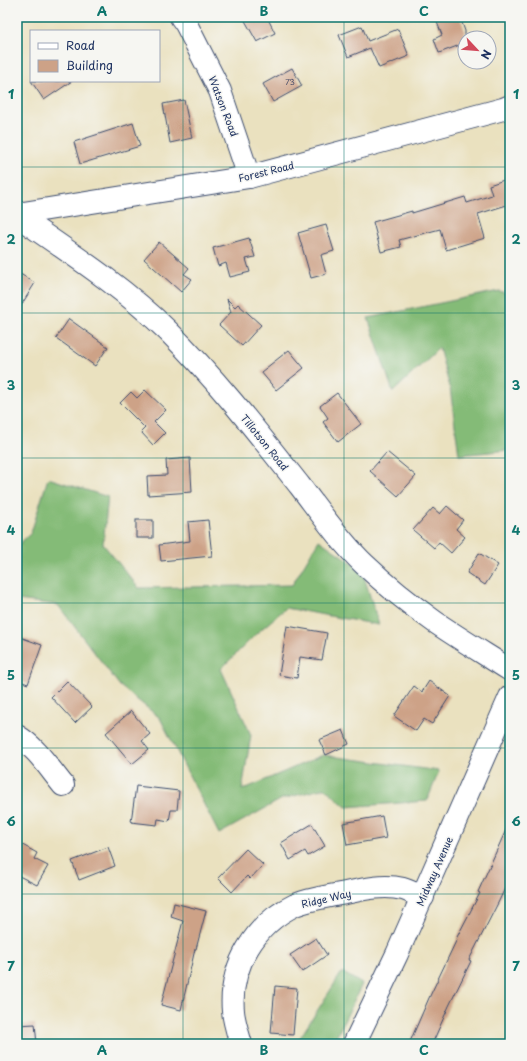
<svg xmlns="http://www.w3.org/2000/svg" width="527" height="1061" viewBox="0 0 527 1061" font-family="'Playpen Sans',sans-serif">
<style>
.forest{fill:#84bb77;stroke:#50756a}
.building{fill:#cda287}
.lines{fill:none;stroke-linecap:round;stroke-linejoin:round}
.minor-casing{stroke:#3a4a6d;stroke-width:24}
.major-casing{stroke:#3a4a6d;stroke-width:24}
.minor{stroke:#fff;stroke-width:22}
.major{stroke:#fff;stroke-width:22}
.grid{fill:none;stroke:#0f766e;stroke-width:1;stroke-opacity:0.55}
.labels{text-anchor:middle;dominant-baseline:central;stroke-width:3;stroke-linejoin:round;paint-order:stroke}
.number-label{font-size:8px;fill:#484c68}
.street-label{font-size:10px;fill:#1b2f5e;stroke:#f6f6f2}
.neatline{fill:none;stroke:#0f766e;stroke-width:1.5}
.grid-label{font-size:13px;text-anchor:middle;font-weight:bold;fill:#0f766e}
</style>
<rect width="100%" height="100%" fill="#f6f6f2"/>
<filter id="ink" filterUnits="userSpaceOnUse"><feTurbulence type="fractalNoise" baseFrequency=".025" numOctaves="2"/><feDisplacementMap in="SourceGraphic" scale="8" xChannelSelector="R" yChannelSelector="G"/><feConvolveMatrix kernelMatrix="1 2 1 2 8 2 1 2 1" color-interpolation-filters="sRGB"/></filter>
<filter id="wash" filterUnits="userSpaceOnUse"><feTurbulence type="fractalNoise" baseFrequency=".012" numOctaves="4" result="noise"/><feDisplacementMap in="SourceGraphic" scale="16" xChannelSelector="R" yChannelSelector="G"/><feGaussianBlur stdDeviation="0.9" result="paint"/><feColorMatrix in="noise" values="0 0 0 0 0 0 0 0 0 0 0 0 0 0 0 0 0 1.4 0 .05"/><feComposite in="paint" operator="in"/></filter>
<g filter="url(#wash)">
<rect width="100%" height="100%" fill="#eae1bf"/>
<g class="forest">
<polygon points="499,291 510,294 510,374 504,405 510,408 510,450 459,455 450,388 439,348 393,392 368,318"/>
<polygon points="48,478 108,497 103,544 139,588 292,585 319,540 362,570 379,625 286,608 257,633 221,669 251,735 242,790 323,755 439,771 427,801 346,807 325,788 282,799 219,834 160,718 120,686 58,605 17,600 17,546 31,533"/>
<polygon points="342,972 362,984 333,1044 296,1044"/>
</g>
<g id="blocks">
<g class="building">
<polygon points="243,17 267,17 275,33 257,42"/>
<polygon points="435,17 460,17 465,31 465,43 439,53 434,39 442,35"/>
<polygon points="362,26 368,41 398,29 409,56 379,68 370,48 348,57 339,35"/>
<polygon points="292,68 302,86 273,102 263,84"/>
<polygon points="31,81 72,81 44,100"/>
<polygon points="184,100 192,138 170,143 163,104"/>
<polygon points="133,123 140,146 80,164 74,142"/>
<polygon points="510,178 510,204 478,214 485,238 446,250 440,229 399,240 401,247 381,252 373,222 412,211 412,213 465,197 467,203 492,195 489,185"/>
<polygon points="326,225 334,251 321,255 326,274 311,278 298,233"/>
<polygon points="249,238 255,257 246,259 250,272 230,277 226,263 218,266 213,248"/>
<polygon points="159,242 189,268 184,274 192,279 181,292 144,259"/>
<polygon points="17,272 35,283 17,312"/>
<polygon points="227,299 235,307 238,304 261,325 242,346 219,325 231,312"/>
<polygon points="69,319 108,347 95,366 56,338"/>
<polygon points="289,350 304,368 276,390 261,372"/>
<polygon points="145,390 166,410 154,422 165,433 153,445 141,432 145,428 120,403 131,392 137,398"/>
<polygon points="337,393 361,424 338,442 323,422 328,418 320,406"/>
<polygon points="387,452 416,476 398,496 370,471"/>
<polygon points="190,458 192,492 148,495 147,476 167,475 166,460"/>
<polygon points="447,506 463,520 456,529 465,537 451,553 439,542 434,548 413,530 433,508 440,514"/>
<rect x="136" y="520" width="17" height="18"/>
<polygon points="208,520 212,556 161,561 159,545 190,541 188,522"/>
<polygon points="479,553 498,565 485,585 467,573"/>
<polygon points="287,626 327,633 322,660 300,657 297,678 279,675"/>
<polygon points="17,636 42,645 28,684 17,680"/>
<polygon points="67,681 92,707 75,723 51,697"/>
<polygon points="429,681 450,696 432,724 424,719 416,731 394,716 414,686 422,692"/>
<polygon points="131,711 150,734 142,741 149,750 132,764 106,733"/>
<polygon points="343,730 349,744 326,755 319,740"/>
<polygon points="136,786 179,791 177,810 171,810 169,821 158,819 157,825 131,822"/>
<polygon points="382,816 386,838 347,845 343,823"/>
<polygon points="510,821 510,877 499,901 469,960 471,961 449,1006 432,1044 409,1044 429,998 457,939 456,939 480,893 478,892"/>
<polygon points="312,824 325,846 308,856 305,851 290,860 281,843"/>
<polygon points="17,842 37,853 34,859 48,866 37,885 17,875"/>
<polygon points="108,847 115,866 79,880 72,861"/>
<polygon points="246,849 263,865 250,879 247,876 232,892 218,878"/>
<polygon points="174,903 206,911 196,949 195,949 181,1010 161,1005 183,921 171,917"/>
<polygon points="316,938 327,955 302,972 290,955"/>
<polygon points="275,986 297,988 293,1035 271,1033"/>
<polygon points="35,1024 37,1044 17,1044 17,1025"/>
</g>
</g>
</g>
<g filter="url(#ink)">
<use href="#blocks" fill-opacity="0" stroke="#3a4a6d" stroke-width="1"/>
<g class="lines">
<defs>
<g id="minor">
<polyline points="181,17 186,24 220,91 249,177"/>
<polyline points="17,214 249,177 503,109 510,106"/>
<path d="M 17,216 C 69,252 123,287 168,331 C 216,379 258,433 300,486 C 320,512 340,541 364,564 C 386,585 411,605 435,622 C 460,639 485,654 510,670"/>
<path d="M 17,736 C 36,747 49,768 63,785"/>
<path d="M 241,1044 C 238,1034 234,1022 233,1011 C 229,967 255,924 295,905 C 309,899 325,897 340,894 C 360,890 382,884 403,889 C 410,891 416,895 423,897"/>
</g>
<polyline id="major" points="354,1044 397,954 510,697"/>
</defs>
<use href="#minor" class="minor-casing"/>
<use href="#major" class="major-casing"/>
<use href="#minor" class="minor"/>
<use href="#major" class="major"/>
</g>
</g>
<path class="grid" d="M 183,17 L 183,1044M 344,17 L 344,1044M 17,167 L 510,167M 17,313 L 510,313M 17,458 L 510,458M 17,603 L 510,603M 17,748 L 510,748M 17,894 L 510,894"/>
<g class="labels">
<g class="number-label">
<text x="290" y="82">73</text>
</g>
<g class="street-label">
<text transform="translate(224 106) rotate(69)">Watson Road</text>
<text transform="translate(266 171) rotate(-14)">Forest Road</text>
<text transform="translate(265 442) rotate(51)">Tillotson Road</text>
<text transform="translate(434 871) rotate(-66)">Midway Avenue</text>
<text transform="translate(326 898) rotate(-13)">Ridge Way</text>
</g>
</g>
<rect width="527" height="1061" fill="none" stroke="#f6f6f2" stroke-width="44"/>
<rect x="30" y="30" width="130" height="52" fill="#f6f6f2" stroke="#9ea6b7"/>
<rect x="38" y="43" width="20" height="6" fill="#ffffff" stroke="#9ea6b7"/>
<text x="66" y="50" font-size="12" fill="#1b2f5e">Road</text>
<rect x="38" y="60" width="20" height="12" fill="#cda287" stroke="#9ea6b7"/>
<text x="66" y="70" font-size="12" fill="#1b2f5e">Building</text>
<g transform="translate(477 50) rotate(116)"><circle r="19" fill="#f6f6f2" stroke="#9ea6b7"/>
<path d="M0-3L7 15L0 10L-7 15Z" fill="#d1495b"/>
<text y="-6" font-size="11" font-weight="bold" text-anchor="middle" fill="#1b2f5e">N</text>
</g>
<rect x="22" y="22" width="483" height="1017" class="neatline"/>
<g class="grid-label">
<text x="102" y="16">A</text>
<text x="264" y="16">B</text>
<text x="424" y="16">C</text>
<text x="11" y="99">1</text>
<text x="516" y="99">1</text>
<text x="11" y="244">2</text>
<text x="516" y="244">2</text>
<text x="11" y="390">3</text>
<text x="516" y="390">3</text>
<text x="11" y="535">4</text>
<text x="516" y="535">4</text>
<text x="11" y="680">5</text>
<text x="516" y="680">5</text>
<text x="11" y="826">6</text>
<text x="516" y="826">6</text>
<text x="11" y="971">7</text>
<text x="516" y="971">7</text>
<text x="102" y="1055">A</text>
<text x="264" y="1055">B</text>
<text x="424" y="1055">C</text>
</g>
</svg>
